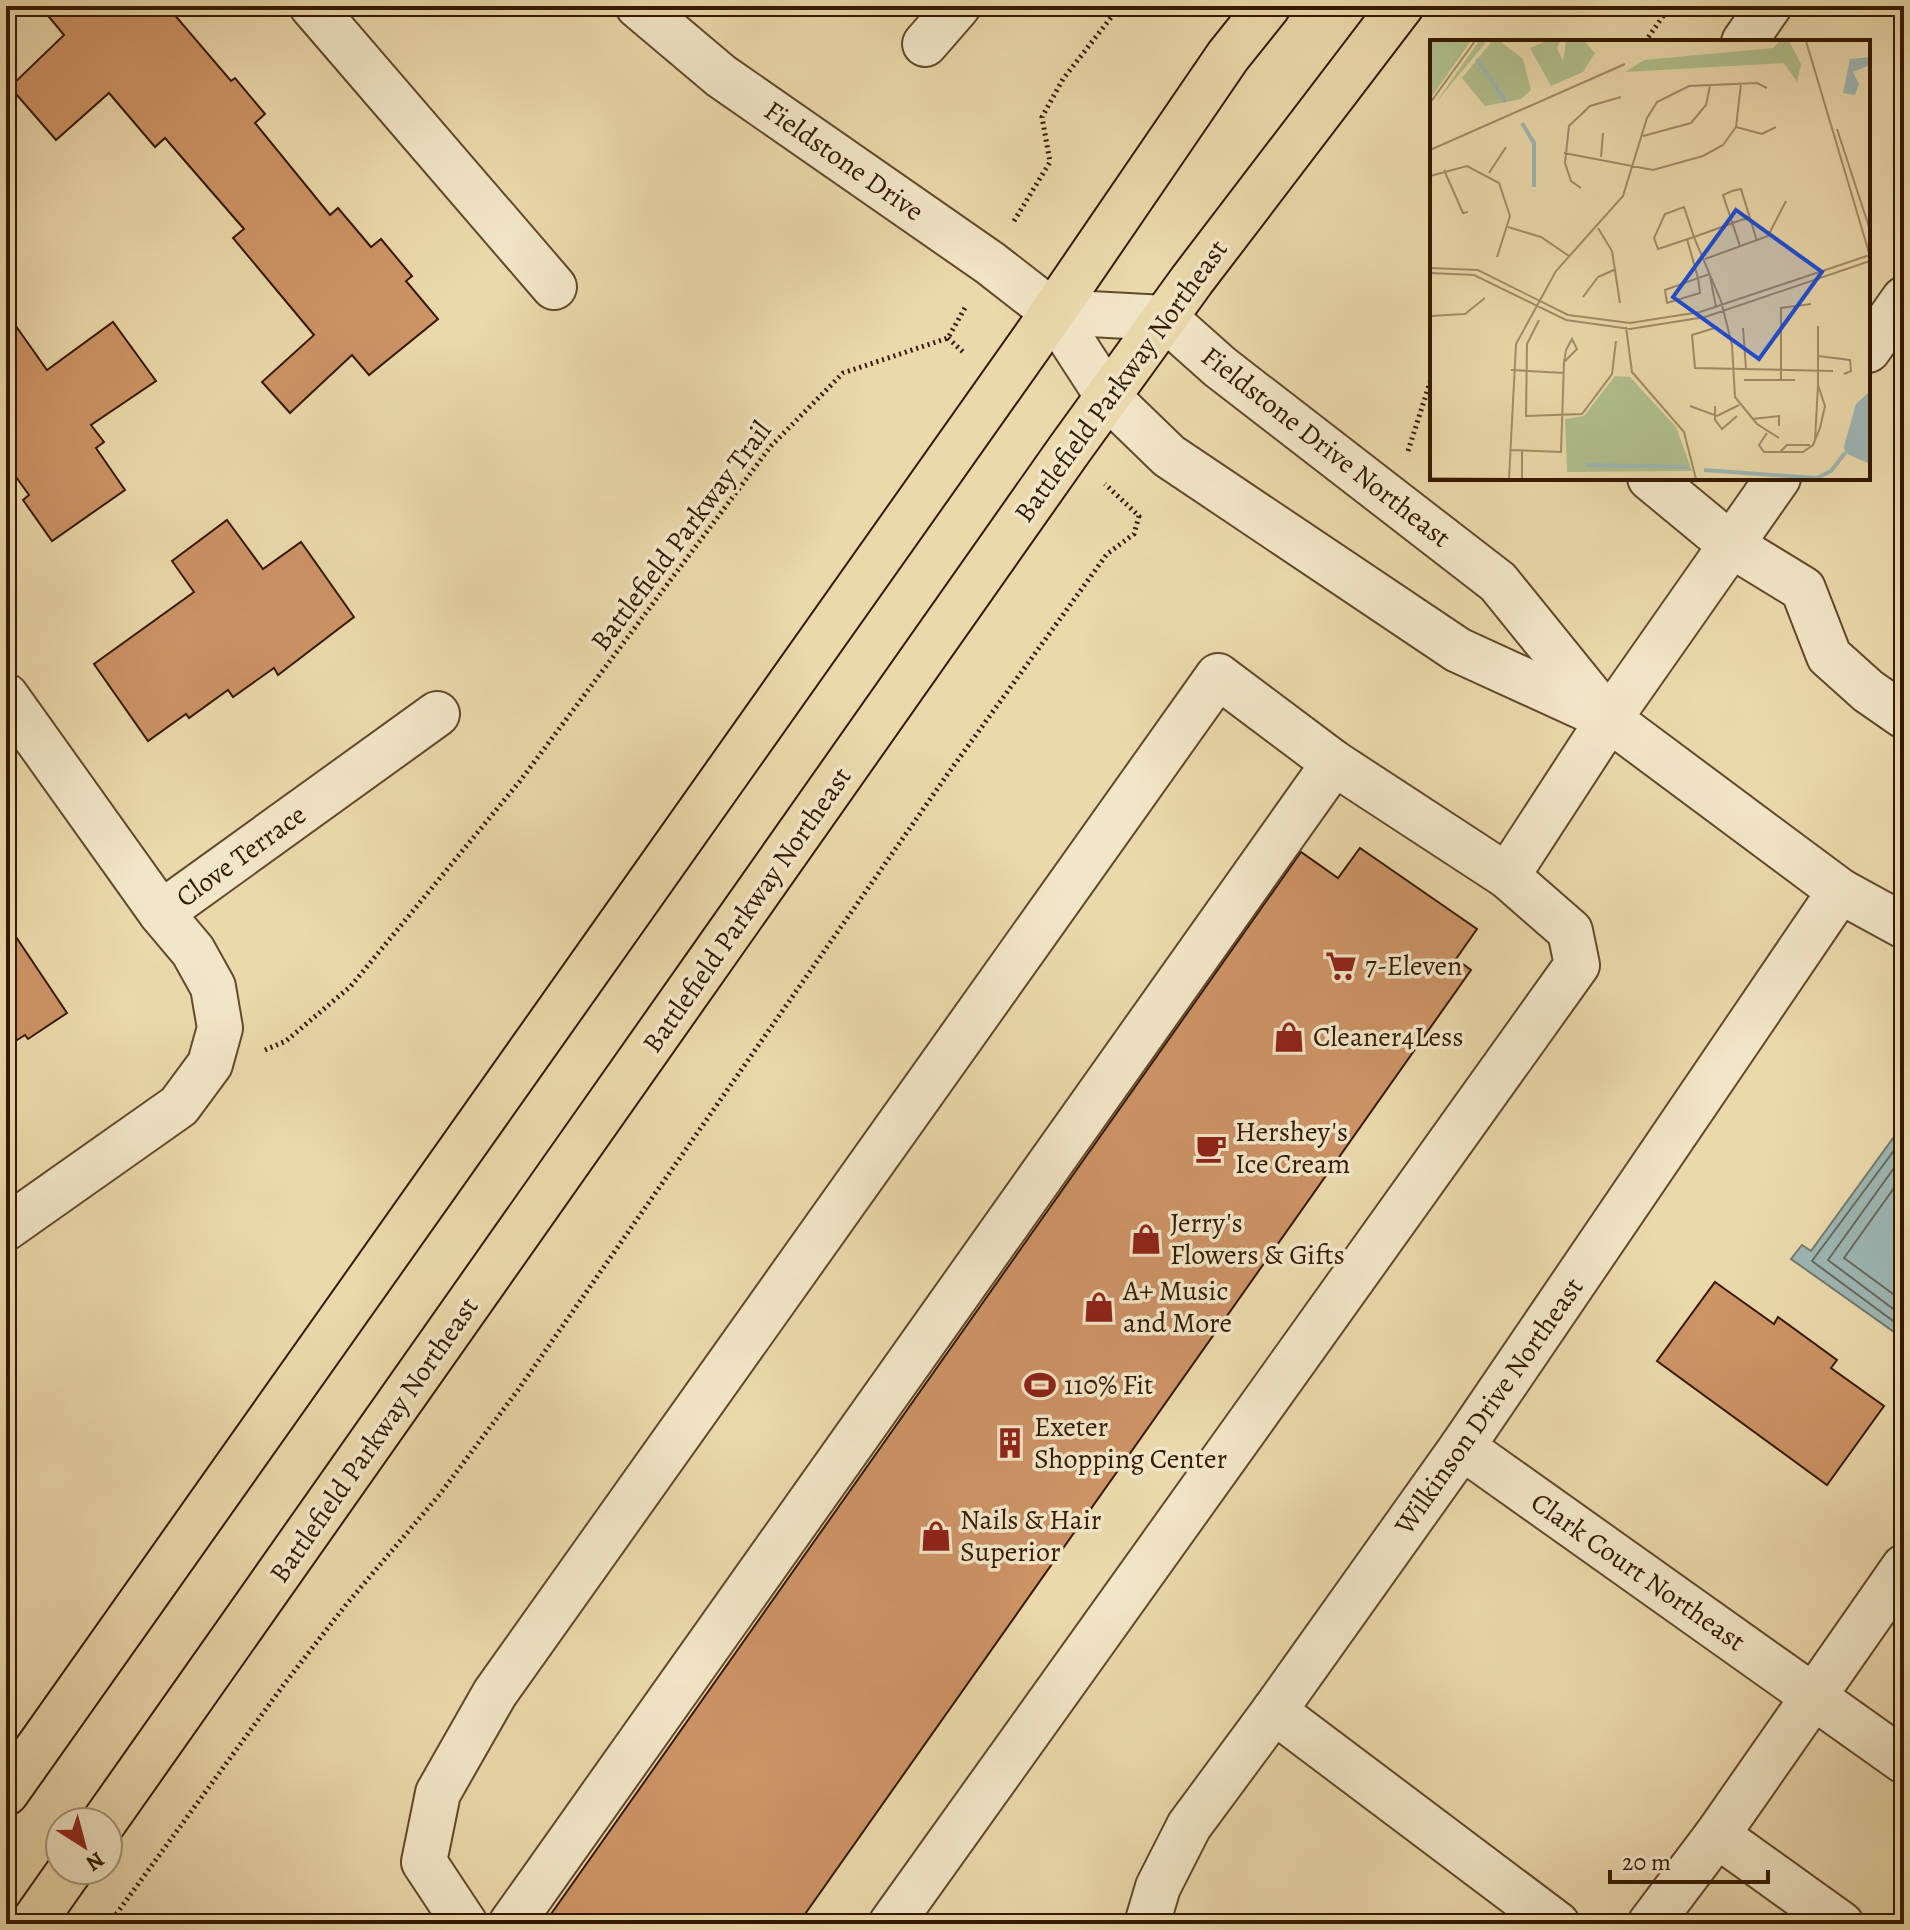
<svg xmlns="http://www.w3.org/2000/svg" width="1910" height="1930" viewBox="0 0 1910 1930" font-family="Alegreya,serif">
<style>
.water{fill:#9db7b5;stroke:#73786d;stroke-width:2}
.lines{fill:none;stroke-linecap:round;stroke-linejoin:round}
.shore{stroke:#69685a;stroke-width:2}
.building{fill:#cd9466;stroke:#351900;stroke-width:2}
.minor-casing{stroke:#62492b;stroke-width:48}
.major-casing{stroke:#351900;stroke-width:48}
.path{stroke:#351900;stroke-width:5;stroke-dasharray:2 4;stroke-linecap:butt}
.minor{stroke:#f2e6c8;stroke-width:44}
.major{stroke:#ebd9ab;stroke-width:44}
.labels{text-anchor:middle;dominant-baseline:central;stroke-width:7;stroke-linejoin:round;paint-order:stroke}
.street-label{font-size:28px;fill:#351900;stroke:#f2e6c8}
.poi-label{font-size:28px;fill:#351900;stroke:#f2e6c8;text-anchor:start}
.inset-river{fill:none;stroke:#9db7b5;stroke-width:4}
.inset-road{fill:none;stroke:#a28c67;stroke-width:2}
.view{fill:#1d4ed8;fill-opacity:0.15;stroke:#1d4ed8;stroke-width:4}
.inset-edge{fill:none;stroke:#351900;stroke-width:4}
</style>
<rect width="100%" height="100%" fill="#ebd9ab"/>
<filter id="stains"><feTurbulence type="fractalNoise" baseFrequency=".0025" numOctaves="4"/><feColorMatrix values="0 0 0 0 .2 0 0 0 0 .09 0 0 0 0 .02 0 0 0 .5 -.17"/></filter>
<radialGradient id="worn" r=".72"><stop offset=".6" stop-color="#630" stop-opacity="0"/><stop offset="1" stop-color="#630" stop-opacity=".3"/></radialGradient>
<polygon class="water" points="1904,1123 1904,1339 1791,1259 1802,1245 1811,1251"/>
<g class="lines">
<g class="shore">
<polyline points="1904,1137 1812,1261 1904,1329"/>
<polyline points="1904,1154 1828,1260 1904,1317"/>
<polyline points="1904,1174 1844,1258 1904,1302"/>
</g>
</g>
<g class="building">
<polygon points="40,6 167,6 231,81 235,78 265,114 255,123 330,215 338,208 371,247 381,239 412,276 406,281 438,319 369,375 352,355 290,413 262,382 314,335 233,238 244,229 165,138 155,147 109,93 56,140 10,87 64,35"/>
<polygon points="6,312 47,370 113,322 156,381 91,425 104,442 96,448 125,490 52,541 23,500 29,495 6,463"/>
<polygon points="227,520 263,569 301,542 354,617 278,675 274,668 233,697 228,690 189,718 186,714 148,741 94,664 194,592 172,561"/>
<polygon points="1360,848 1477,929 1456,959 1471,970 798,1924 544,1924 1301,852 1338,878"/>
<polygon points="6,922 67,1013 28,1039 25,1035 6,1047"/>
<polygon points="1715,1282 1774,1324 1778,1317 1837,1360 1831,1368 1884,1406 1827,1485 1657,1361"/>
</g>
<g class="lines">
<defs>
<g id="minor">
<polyline points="312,6 554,287"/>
<polyline points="638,6 721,76 990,263 1053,312 1108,397 1169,456 1458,650 1609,719 1840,891 1904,926"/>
<polyline points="1744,42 1769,6"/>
<polyline points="925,44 958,6"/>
<polyline points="1053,312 1165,318 1220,367 1498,582 1604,713"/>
<polyline points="1868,350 1904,299"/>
<polyline points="1650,478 1731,545 1778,478"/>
<polyline points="6,696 161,913 193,951 213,987 220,1028 210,1064 179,1106 6,1228"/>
<polyline points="1507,876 1609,719 1731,545 1803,589 1829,656 1868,691 1904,716"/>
<polyline points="161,913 437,714"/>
<polyline points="1462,1447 1904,1761"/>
<polyline points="1274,1711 1557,1924"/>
<polyline points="1717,1835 1841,1924"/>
<polyline points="465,1924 424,1862 438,1793 495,1693 1218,676 1334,763 1507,876 1570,931 1577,965 891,1924"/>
<polyline points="511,1924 1334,763"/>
<polyline points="1147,1924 1158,1887 1189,1826 1274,1711 1462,1447 1840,891"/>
<polyline points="1650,1924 1717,1835 1904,1567"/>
</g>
<g id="major">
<polyline points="6,1793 1053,312 1228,56 1268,6"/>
<polyline points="104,1822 1069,450 1192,280 1401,6"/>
<polyline points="32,1924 70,1870"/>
</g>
</defs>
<use href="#minor" class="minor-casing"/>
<use href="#major" class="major-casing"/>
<g class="path">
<polyline points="1645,42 1670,6"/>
<polyline points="1014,221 1050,162 1042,117 1063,79 1120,6"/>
<polyline points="948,338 963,352"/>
<polyline points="1408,451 1432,376"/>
<polyline points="265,1050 286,1041 351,986 520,781 771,446 843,373 948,338 966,306"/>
<polyline points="109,1924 285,1683 345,1606 440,1494 518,1390 947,775 1107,554 1134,534 1139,516 1105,484"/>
</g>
<use href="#minor" class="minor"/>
<use href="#major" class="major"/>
</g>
<defs>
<symbol id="supermarket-bare" viewBox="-9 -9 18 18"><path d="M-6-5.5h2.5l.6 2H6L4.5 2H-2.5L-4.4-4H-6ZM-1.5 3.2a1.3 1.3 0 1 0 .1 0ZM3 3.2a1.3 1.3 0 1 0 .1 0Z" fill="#8f2418" stroke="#f2e6c8" stroke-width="2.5" paint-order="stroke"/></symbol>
<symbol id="shop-bare" viewBox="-9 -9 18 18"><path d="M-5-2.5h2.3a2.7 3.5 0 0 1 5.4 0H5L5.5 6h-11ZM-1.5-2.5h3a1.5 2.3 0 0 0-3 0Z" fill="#8f2418" stroke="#f2e6c8" stroke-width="2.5" paint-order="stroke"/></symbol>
<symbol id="cafe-bare" viewBox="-9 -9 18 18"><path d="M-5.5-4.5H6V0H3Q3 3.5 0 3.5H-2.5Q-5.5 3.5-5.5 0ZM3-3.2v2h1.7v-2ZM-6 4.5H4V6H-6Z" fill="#8f2418" stroke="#f2e6c8" stroke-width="2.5" paint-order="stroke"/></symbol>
<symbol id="stadium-bare" viewBox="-9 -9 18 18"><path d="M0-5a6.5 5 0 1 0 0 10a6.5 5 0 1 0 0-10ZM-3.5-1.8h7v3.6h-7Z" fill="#8f2418" stroke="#f2e6c8" stroke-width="2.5" paint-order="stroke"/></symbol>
<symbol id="building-bare" viewBox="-9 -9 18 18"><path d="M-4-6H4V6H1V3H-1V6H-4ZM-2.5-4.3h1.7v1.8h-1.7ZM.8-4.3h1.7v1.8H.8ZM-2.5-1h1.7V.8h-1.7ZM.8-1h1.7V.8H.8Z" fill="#8f2418" stroke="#f2e6c8" stroke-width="2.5" paint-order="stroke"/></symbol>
</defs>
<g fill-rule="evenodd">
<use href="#supermarket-bare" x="1319" y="944" width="44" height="44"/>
<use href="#shop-bare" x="1267" y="1015" width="44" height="44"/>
<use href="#cafe-bare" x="1189" y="1126" width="44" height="44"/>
<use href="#shop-bare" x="1124" y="1217" width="44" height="44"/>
<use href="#shop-bare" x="1077" y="1285" width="44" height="44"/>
<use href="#stadium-bare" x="1018" y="1363" width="44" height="44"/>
<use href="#building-bare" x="988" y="1421" width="44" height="44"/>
<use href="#shop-bare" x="914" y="1514" width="44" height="44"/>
</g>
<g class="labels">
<g class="street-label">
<text transform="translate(844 161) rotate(35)">Fieldstone Drive</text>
<text transform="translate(1121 381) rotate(-54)">Battlefield Parkway Northeast</text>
<text transform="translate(1326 447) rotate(38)">Fieldstone Drive Northeast</text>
<text transform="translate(681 536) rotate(-53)">Battlefield Parkway Trail</text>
<text transform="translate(241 856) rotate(-36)">Clove Terrace</text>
<text transform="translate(747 910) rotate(-55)">Battlefield Parkway Northeast</text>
<text transform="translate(1489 1406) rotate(-55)">Wilkinson Drive Northeast</text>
<text transform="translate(374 1440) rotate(-55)">Battlefield Parkway Northeast</text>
<text transform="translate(1638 1572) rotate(35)">Clark Court Northeast</text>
</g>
<g class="poi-label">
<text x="1365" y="966">7-Eleven</text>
<text x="1313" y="1037">Cleaner4Less</text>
<text x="1235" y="1132">Hershey's<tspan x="1235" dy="32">Ice Cream</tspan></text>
<text x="1170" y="1223">Jerry's<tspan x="1170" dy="32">Flowers &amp; Gifts</tspan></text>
<text x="1123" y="1291">A+ Music<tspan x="1123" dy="32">and More</tspan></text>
<text x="1064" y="1385">110% Fit</text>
<text x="1034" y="1427">Exeter<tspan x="1034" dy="32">Shopping Center</tspan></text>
<text x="960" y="1520">Nails &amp; Hair<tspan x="960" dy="32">Superior</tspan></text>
</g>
</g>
<g transform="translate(1430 40)">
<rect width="440" height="440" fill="#ebd9ab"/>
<path d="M 0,1 L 41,1 L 0,59 ZM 49,1 L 57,1 L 4,65 ZM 62,1 L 70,1 L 93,19 L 101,50 L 91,59 L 55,66 L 32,38 ZM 116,1 L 130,1 L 127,8 L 133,21 L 136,1 L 154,1 L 165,13 L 153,32 L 121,46 L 100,8 ZM 350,1 L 359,1 L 371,24 L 367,42 L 354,23 L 195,32 L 214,20 L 343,8 ZM 185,336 L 200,337 L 246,387 L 262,431 L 137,432 L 135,379 L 154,376 Z" fill="#b1c08e"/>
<path d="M 440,17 L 440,25 L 423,32 L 429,44 L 425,55 L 413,53 L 420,19 ZM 440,351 L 440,424 L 415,413 L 414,406 L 426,364 Z" fill="#9db7b5"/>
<path class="inset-river" d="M 47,19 L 76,62M 92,83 L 104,103 L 104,147M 156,425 L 258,427M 274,430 L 387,438 L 401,431 L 415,413"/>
<path class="inset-road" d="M 376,1 L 440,216M 0,63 L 45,1M 306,87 L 332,94 L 346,87M 407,89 L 440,190M 213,96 L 261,83 L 276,65 L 280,46M 0,110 L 195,24M 134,113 L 223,130 L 273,116 L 293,105 L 306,87 L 311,44M 171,117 L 173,93M 14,130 L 33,173 L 38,172M 59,133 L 76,107M 0,136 L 37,126 L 69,143 L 80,176 L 67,217M 151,148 L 141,141 L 135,123 L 139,86 L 160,66 L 191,57M 320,178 L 311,180 L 264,197 L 228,209 L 224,198 L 235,174 L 254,167 L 264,197 L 266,202 L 291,261 L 302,305 L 305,357 L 327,384 L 349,398M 78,187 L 111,197 L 139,216M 168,188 L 182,211 L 190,263M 257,199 L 268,238 L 280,234M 310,206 L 293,155 L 302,151 L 311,149 L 327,201M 275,219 L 338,196 L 356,161M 0,228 L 48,230 L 138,275 L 200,283 L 270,272 L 440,215M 0,233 L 44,235 L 136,280 L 200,289 L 275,277 L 440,221M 280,236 L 286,267M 268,238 L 270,253 L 237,263 L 235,250 ZM 153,257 L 168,237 L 186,229M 0,276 L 35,274 L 55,258M 109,280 L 97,304 L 96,376 L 152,374 L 182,334 L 186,301M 388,286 L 388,345M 196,287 L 202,332 L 254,392 L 266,439M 288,287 L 262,295 L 265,328 L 403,331M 313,288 L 316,329M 142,299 L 147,309 L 134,322 L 136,310 ZM 388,316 L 420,320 L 421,331 L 414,334M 81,330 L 134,333M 314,340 L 365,340M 351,340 L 351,268 L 381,264M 260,366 L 287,376 L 309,365M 285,366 L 285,380 L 292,389 L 307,376M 322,379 L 349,376 L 349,386M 337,393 L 329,405 L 334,412 L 373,412 L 383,405 L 390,388 L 395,366 L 388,345 L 385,400M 81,410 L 131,412 L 134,322M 350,412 L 357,405 L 380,405M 0,438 L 79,439 L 86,304 L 126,231 L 193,156 L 217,78 L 227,62 L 259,46 L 327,43 L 337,48M 92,439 L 92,411"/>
<path class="view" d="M 306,170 L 392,232 L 329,319 L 243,257 Z"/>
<rect width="440" height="440" class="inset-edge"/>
</g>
<rect width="1910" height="1930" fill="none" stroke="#ebd9ab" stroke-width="32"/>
<rect x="8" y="8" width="1894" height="1914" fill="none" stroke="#351900" stroke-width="4"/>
<rect x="16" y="16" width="1878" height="1898" fill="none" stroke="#351900" stroke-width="2"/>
<g transform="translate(84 1846) rotate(144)"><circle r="38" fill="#f2e6c8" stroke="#a69478" stroke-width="2"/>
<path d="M0-6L14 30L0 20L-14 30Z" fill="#8f2418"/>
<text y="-12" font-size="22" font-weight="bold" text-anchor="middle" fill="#351900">N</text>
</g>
<path d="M1610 1870v12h158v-12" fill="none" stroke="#351900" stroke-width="4"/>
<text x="1622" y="1870" font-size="24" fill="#351900" stroke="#f2e6c8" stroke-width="6" paint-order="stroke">20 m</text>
<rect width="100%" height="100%" filter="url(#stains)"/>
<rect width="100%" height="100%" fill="url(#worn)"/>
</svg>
